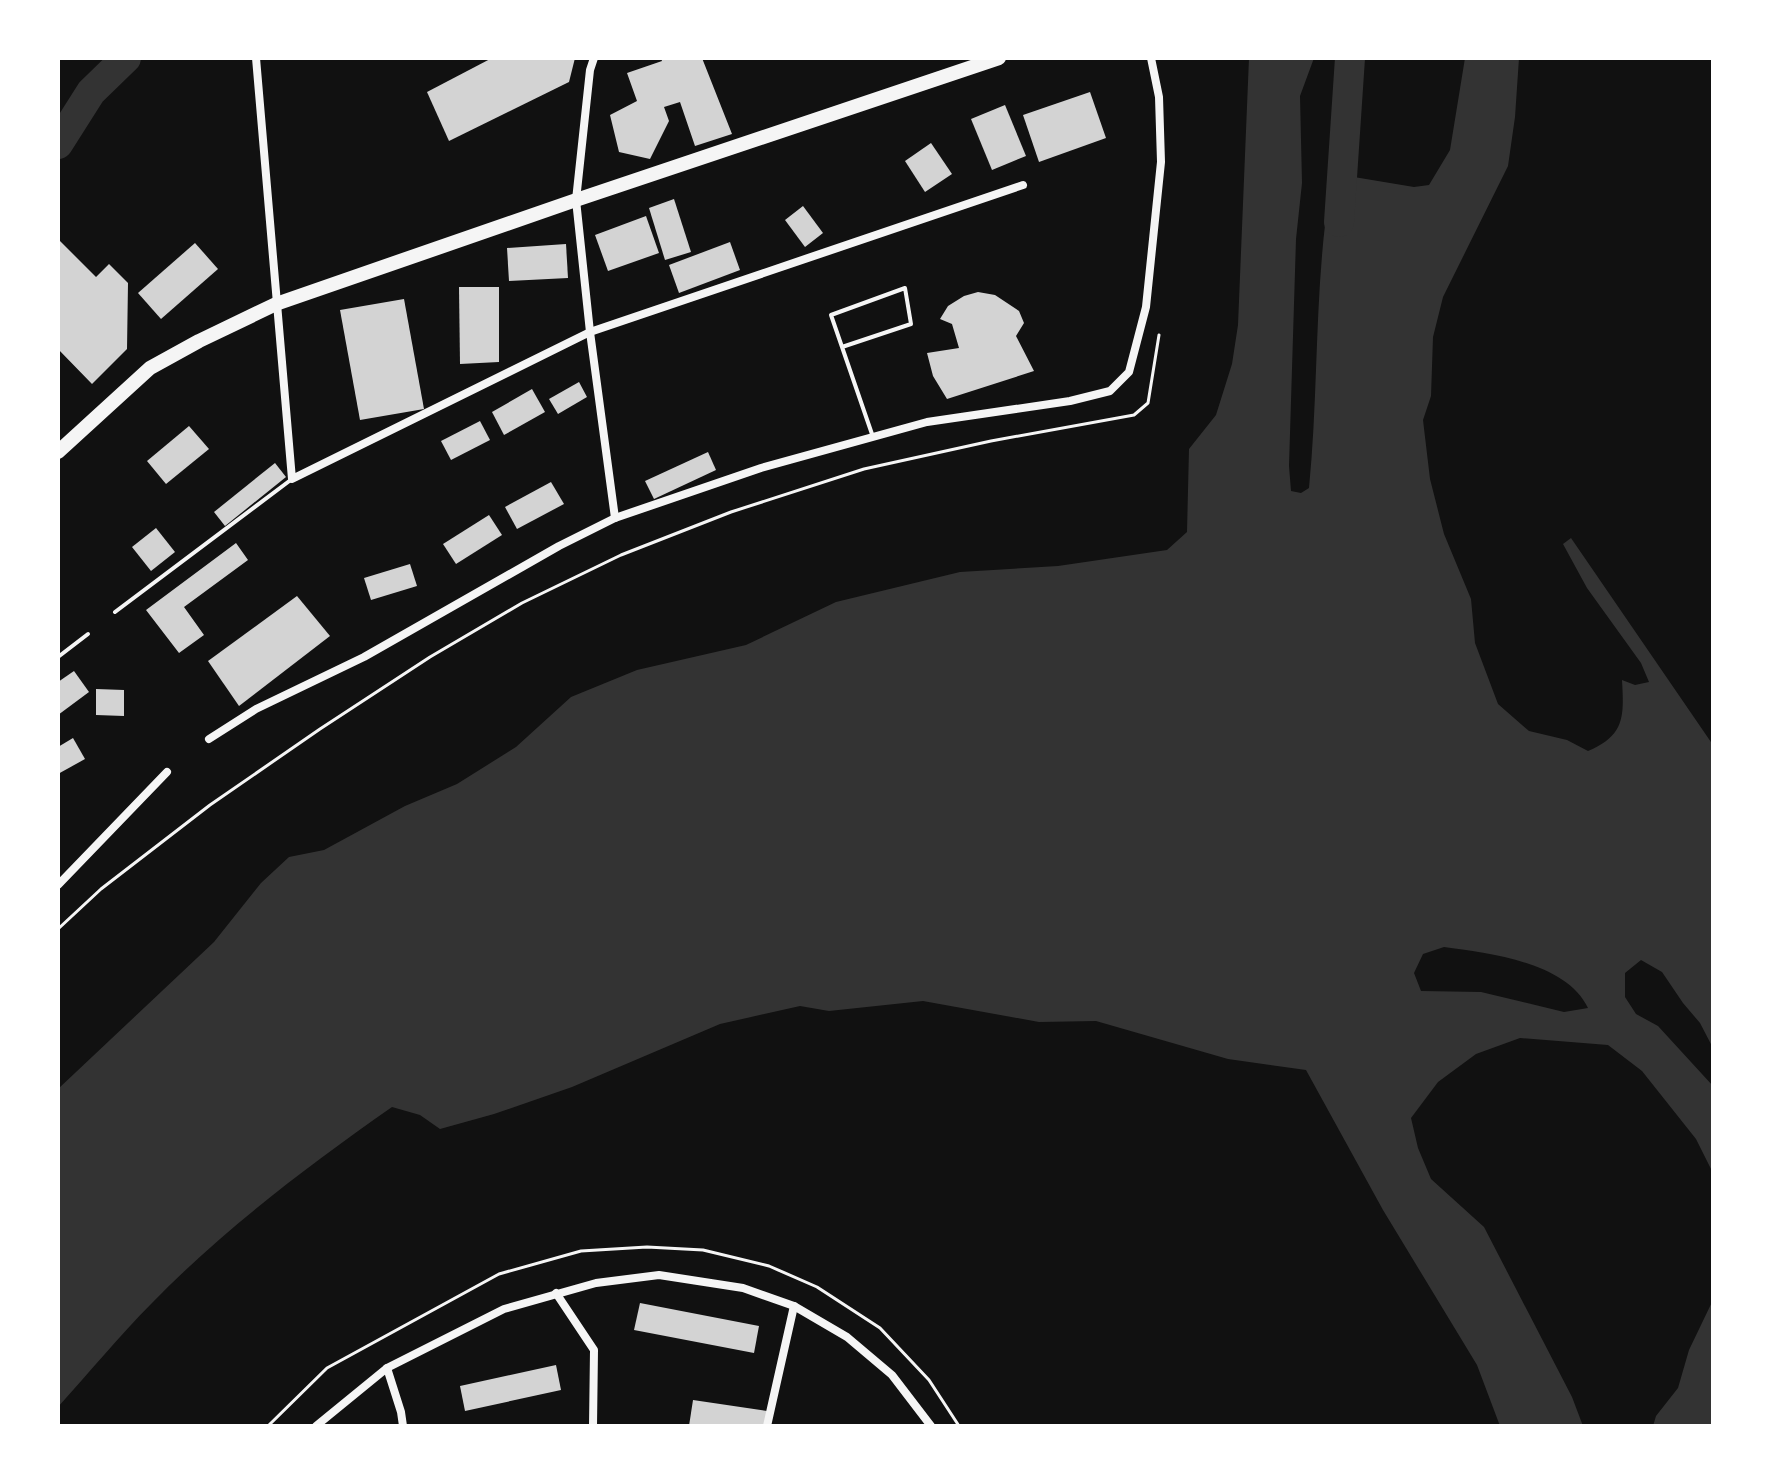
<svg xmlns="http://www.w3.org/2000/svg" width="1771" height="1484" viewBox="0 0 1771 1484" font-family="'Alegreya Sans',sans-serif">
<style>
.water{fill:#333;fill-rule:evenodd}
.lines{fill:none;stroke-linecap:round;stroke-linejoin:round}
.river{stroke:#333;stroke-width:30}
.building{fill:#d3d3d3}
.path{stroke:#f5f5f5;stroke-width:3}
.service{stroke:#f5f5f5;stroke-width:4}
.minor{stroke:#f5f5f5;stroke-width:8}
.trunk{stroke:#f5f5f5;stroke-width:14}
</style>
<rect width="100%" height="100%" fill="#111"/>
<g class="water">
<path d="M 1249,58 L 1314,58 L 1300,96 L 1302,183 L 1296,239 L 1289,466 L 1291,491 L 1301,493 L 1309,488 C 1319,388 1314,287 1330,189 L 1354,177 L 1414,187 L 1429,185 L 1450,150 L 1465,58 L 1519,58 L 1515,117 L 1508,166 L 1443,297 L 1433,337 L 1431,396 L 1423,420 L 1430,479 L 1444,534 L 1471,599 L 1475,643 L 1498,704 L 1529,731 L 1567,740 L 1588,751 C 1625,735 1624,717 1622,680 L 1635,685 L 1649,682 L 1641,663 L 1587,588 L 1563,544 L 1571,538 L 1713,745 L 1713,1048 L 1700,1023 L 1683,1003 L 1662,972 L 1641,960 L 1625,973 L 1625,997 L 1636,1014 L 1658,1026 L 1713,1086 L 1713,1173 L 1696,1139 L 1642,1071 L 1608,1045 L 1520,1038 L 1476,1054 L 1438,1082 L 1411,1118 L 1418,1148 L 1431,1179 L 1484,1227 L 1572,1397 L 1583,1426 L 1500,1426 L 1477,1365 L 1383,1210 L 1306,1070 L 1228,1059 L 1096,1021 L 1039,1022 L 923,1001 L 829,1011 L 800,1006 L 720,1024 L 572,1087 L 494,1114 L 440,1129 L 420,1115 L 392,1107 C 308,1166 224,1229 152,1303 C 119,1336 89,1373 58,1407 L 58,1089 L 214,942 L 261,883 L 289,857 L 324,850 L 405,806 L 457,784 L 516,747 L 571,697 L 637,670 L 746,645 L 836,602 L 960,572 L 1058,566 L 1167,550 L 1187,532 L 1189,449 L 1216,415 L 1232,364 L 1238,325 ZM 1444,947 C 1489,953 1566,962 1588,1008 L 1564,1012 L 1481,992 L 1421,991 L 1414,973 L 1423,954 Z"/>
<polygon points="1713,1300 1713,1426 1653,1426 1656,1416 1678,1388 1689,1350"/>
</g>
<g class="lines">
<g class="river">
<polyline points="58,144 91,92 126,58"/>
<polyline points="1339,222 1350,58"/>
</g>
</g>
<g class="building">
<polygon points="492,58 575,58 569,82 449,141 427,92"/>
<polygon points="661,58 702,58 732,134 695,146 680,102 664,107 669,121 650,159 619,152 610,115 637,101 627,73 662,61"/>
<polygon points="1090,92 1106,138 1039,162 1023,115"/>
<polygon points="1005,105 1026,156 992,170 971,119"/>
<polygon points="931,143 952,174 925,192 905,161"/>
<polygon points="674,199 691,252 665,260 649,208"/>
<polygon points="803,206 823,233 805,247 785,220"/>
<polygon points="646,216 659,253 608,271 595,235"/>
<polygon points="58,239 96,277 109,264 128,283 127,349 92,384 58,349"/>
<polygon points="730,242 740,270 679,293 669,265"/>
<polygon points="195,243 218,269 161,319 138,293"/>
<polygon points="566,244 568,278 509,281 507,248"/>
<polygon points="459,287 499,287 499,362 460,364"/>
<polygon points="978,292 995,295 1019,311 1024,323 1016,336 1034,371 947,399 933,376 927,353 959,348 952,324 940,319 948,306 964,296"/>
<polygon points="404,299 424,409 360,420 340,310"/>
<polygon points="579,382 587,397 558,414 549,399"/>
<polygon points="532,389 545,412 504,435 492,412"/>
<polygon points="480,421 490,440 451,460 441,441"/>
<polygon points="189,426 209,449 166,484 147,461"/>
<polygon points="708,452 716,470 654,499 645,481"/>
<polygon points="275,463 286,477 225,526 214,512"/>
<polygon points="551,482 564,504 517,529 505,507"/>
<polygon points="489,515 502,535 456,564 443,544"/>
<polygon points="156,528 175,552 151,571 132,547"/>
<polygon points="236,543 248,560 184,607 204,635 179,653 146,610"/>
<polygon points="410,564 417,586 371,600 364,578"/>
<polygon points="297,596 330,636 239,706 208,661"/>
<polygon points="74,671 89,692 58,715 58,682"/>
<polygon points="96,689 124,690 124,716 96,715"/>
<polygon points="73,738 85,759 58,774 58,747"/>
<polygon points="640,1303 759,1326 754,1353 634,1330"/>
<polygon points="556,1365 561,1390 465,1411 460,1386"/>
<polygon points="693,1400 767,1411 765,1426 689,1426"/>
</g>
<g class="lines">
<g class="path">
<polyline points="58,929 101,889 210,805 320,729 430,657 522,603 621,555 731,512 864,469 991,441 1134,415 1148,403 1159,335"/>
<polyline points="268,1426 327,1368 499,1274 581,1251 647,1247 703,1250 769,1266 817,1287 880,1328 929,1380 959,1426"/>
</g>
<g class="service">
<polyline points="842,347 911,324 905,288 831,315 873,437"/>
<polyline points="115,612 292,479"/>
<polyline points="58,657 88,634"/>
</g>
<g class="minor">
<polyline points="256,58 292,479 590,332 1023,185"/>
<polyline points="594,58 590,70 576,200 590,332 615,518"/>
<polyline points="209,739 256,709 364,657 559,546 615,518 761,468 927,422 1070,401 1110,391 1129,372 1146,307 1161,162 1159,97 1151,58"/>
<polyline points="58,885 167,772"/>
<polyline points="556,1293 594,1350 593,1426"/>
<polyline points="387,1368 401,1412 403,1426"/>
<polyline points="316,1426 387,1368 504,1309 596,1283 659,1275 743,1288 794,1306 847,1337 892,1375 931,1426"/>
<polyline points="767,1426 794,1306"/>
</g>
<polyline class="trunk" points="58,452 150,368 199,341 276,304 576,200 999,58"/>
</g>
<rect width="1771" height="1484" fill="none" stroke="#ffffff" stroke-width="120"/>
</svg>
